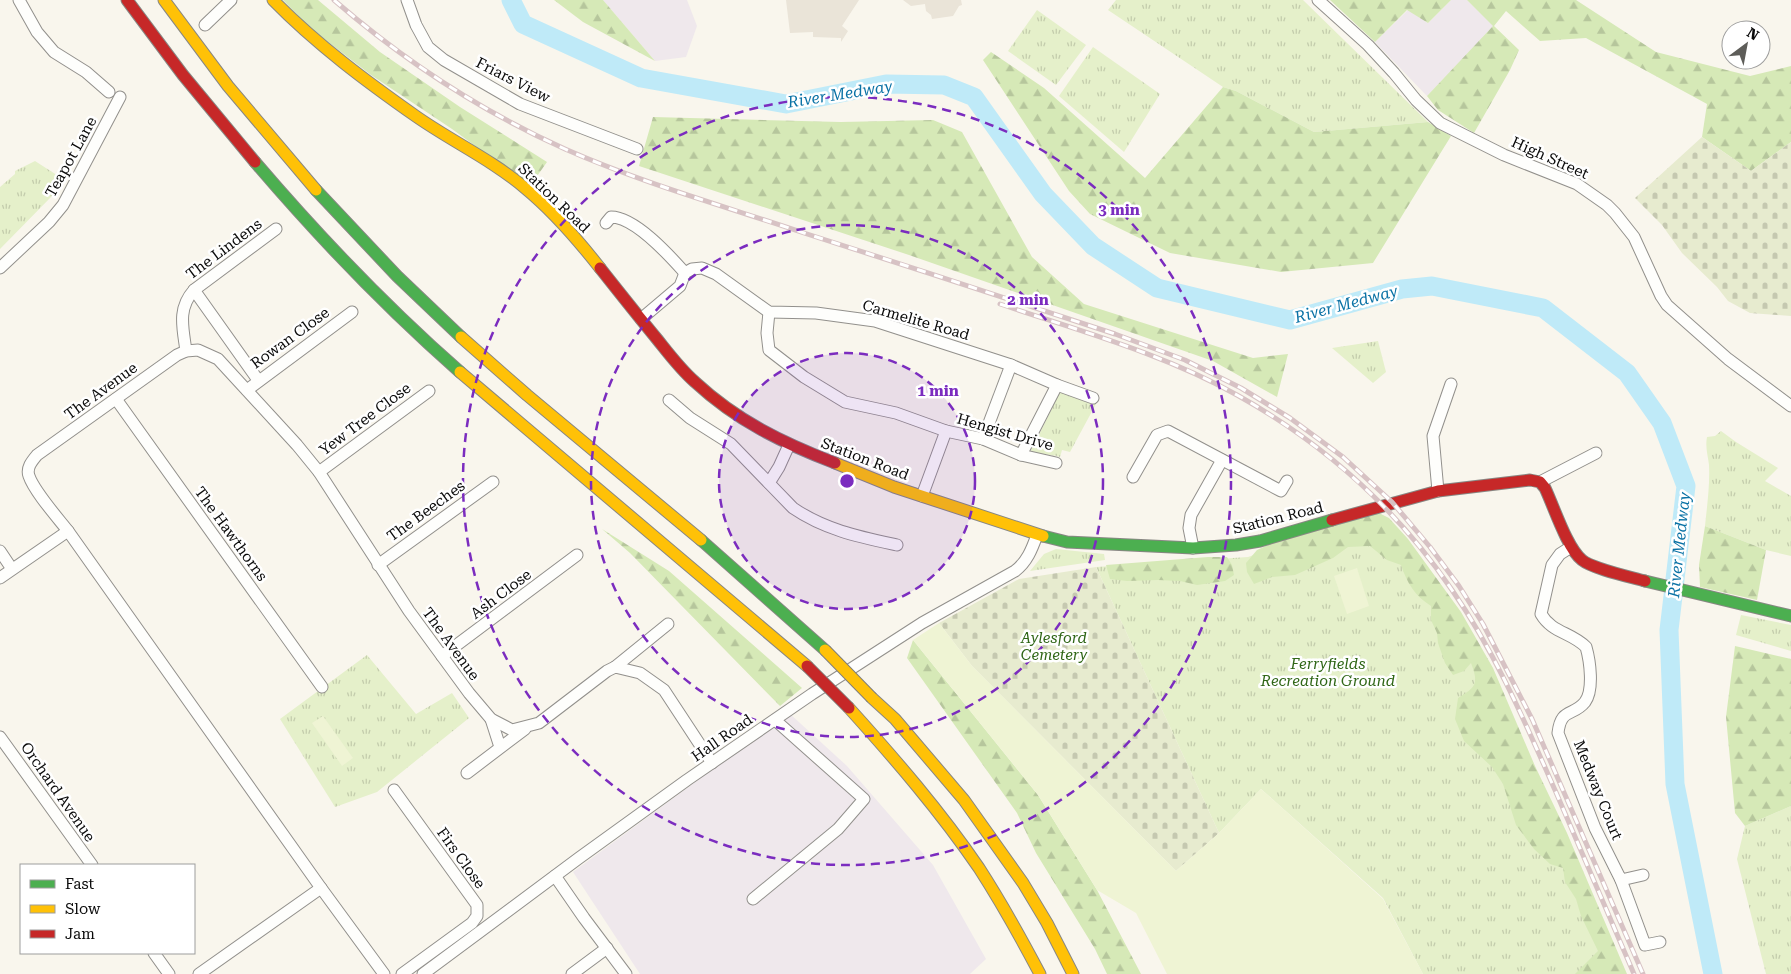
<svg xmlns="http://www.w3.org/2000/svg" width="1791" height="974" viewBox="0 0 1791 974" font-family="'Roboto Serif',serif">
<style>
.industrial{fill:#efe8ec}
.grass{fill:url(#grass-tufts)}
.forest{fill:url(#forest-firs)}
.cemetery{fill:url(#cemetery-stones)}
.pitch{fill:#eff4d4}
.plaza{fill:#eae4d8}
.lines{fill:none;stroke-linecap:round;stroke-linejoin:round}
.river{stroke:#bfeaf8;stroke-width:19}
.street-casing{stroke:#92908c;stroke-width:13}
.fast-casing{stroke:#888783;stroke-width:13}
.slow-casing{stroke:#888783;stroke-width:13}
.jam-casing{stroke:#888783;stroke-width:13}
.street{stroke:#fefefc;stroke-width:11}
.fast{stroke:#4caf50;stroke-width:11}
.slow{stroke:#ffc107;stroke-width:11}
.jam{stroke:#c62828;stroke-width:11}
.rail-casing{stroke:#d7c2c4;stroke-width:5}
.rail{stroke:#fff;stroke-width:3;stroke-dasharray:9;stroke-linecap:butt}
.slow-bridge-casing{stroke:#7f7e7a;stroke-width:13;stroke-linecap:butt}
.jam-bridge-casing{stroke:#7f7e7a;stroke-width:13;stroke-linecap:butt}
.slow-bridge{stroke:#ffc107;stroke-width:11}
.jam-bridge{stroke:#c62828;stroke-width:11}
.ring{fill:none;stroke:#7b2cbf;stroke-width:2.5;stroke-dasharray:9 6}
.labels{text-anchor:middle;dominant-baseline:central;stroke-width:5;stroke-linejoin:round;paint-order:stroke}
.street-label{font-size:15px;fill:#0a0a0a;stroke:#fff}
.park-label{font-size:15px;font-style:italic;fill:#2f6616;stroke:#fff}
.water-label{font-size:16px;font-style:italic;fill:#0a72a5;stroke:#fff}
.centre{fill:#7b2cbf;stroke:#fff;stroke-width:2.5}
.ring-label{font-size:15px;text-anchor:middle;font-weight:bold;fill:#7b2cbf;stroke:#fff;stroke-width:5;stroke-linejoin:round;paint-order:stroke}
</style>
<defs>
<pattern id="grass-tufts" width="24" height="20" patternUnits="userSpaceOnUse" patternTransform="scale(1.25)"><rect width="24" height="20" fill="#e5f0ca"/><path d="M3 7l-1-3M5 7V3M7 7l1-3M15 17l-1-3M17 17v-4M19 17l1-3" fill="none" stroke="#c3ccac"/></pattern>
<pattern id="forest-firs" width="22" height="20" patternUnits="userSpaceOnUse" patternTransform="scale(1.25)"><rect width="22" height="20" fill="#d6e9b7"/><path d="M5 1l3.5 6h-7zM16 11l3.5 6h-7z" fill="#b6c69c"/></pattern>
<pattern id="cemetery-stones" width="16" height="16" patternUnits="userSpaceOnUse" patternTransform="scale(1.25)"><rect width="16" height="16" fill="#e7ebcf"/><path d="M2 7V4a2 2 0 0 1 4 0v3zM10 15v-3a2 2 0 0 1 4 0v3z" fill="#c5c8b0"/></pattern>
</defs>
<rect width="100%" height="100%" fill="#f9f6ed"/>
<g class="industrial">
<polygon points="603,0 687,0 697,26 686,57 655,61"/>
<polygon points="1451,0 1467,0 1494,26 1427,96 1375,42 1408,10 1428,23"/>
<polygon points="789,713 847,766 933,865 986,959 970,974 640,974 573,872"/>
</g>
<g class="grass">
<polygon points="1116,0 1303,0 1428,122 1314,132 1236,91 1223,87 1108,10"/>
<polygon points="1037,10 1086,45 1056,85 1008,51"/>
<polygon points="1093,47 1160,94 1124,152 1059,96"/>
<polygon points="35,161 63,179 51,197 0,249 0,187 15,174 15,171"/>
<polygon points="1378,341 1386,372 1373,383 1332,348"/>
<path d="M 1061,392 L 1067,392 L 1096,404 L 1070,452 L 1062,450 L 1060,457 C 1049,453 1039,457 1029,449 L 1031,443 L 1036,441 L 1053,406 L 1052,402 L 1056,394 Z"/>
<path d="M 1721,431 L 1736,442 L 1778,468 L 1765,481 L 1791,496 L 1791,556 L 1766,550 L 1705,526 C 1707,506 1710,486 1709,465 C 1708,456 1705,447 1707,437 L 1715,436 Z"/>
<polygon points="1377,513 1473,644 1611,974 1423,974 1383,898 1261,789 1219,833 1096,567 1248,557"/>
<polygon points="1056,549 1104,554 1105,560 1030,571 1044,554"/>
<polygon points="1741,615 1791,625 1791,651 1736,635"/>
<polygon points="367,655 416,714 452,693 469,718 377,792 335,807 280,719"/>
<polygon points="1791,806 1791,974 1766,974 1737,859 1745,826"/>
</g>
<g class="forest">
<polygon points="283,0 318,0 380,52 460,107 547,162 530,186 452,129 371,75 310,28"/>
<polygon points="554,0 603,0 655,61 583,22"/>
<polygon points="1330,0 1451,0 1428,23 1407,10 1375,42"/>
<polygon points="1467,0 1576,0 1656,52 1750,76 1791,66 1791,142 1751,171 1702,137 1707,104 1586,38 1540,41 1506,11 1494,26 1519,50 1510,70 1474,133 1438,110 1427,96 1493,26"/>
<polygon points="991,52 1044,88 1145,178 1223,87 1236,91 1314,132 1428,122 1451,136 1373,263 1281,272 1170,253 1090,214 1069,191 983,60"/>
<polygon points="653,117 841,122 933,120 962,132 1032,257 1084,304 1253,358 1288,354 1277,397 1213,361 909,255 639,166"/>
<path d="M 1375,511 L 1389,518 L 1408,539 L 1461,612 L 1493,668 L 1535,766 L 1567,833 L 1627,974 L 1575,974 L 1598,951 L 1581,916 L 1576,899 L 1565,882 L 1563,868 L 1550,864 L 1534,849 L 1516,825 L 1503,784 L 1492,767 L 1464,741 L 1455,719 L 1458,698 C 1476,687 1479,684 1471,663 L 1464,671 L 1453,675 L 1445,663 L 1438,643 L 1437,633 L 1431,620 L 1431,606 C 1415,596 1407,583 1401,565 L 1387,560 L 1370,546 L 1348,547 L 1333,558 L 1295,575 L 1272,577 L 1254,584 L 1247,572 L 1246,563 L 1257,550 L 1275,542 Z"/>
<polygon points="1705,526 1766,550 1757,600 1700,587 1699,565"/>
<polygon points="602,529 669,571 802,688 780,706 630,553"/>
<polygon points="1208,557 1227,557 1232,565 1234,575 1225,581 1197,585 1180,581 1158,580 1127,581 1110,579 1106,565"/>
<polygon points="913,640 1038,795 1097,890 1141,974 1107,974 1095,949 1036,853 1017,813 907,658"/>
<polygon points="1735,646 1791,659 1791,806 1745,826 1735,813 1726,717"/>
</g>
<g class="cemetery">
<polygon points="1702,137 1751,171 1791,142 1791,316 1750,313 1728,301 1717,287 1682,253 1662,225 1635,198"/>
<polygon points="1096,567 1219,833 1176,871 972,666 939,623 1019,579"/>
</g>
<g class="pitch">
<polygon points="1357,568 1369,606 1347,614 1334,576"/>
<polygon points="939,623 972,666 1176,871 1219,833 1261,789 1383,899 1423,974 1167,974 1136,913 1097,890 1038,795 913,640"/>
<polygon points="323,716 353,758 342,766 312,723"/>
</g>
<g class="plaza">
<polygon points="786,0 859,0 842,26 848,31 841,42 841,38 813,37 813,32 790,33"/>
<polygon points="903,0 961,0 962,5 959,6 953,16 932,19 931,15 926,11 925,4 911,6"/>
</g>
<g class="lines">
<polyline class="river" points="511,0 523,24 641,78 786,104 886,84 944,85 974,97 1043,194 1093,246 1157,288 1290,320 1402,289 1432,286 1543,308 1627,373 1662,423 1686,486 1669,630 1675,784 1713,974"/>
<defs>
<g id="street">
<polyline points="19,0 37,32 54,52 86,72 109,92"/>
<polyline points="407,0 416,25 428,47 444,60 520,104 637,149"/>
<polyline points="1318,0 1368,45 1394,73 1416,100 1440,123 1504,155 1577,184 1607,205 1615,213 1634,237 1661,296 1667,305 1728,359 1791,406"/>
<polyline points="205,25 231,0"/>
<path d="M 606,223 L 611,217 C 635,217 670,256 685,273"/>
<polyline points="0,268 49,222 63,205 120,97"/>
<polyline points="194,290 258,380"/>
<polyline points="769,312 767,333 769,350 804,377 845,402 896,413 946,431 983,439 1021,455 1056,463"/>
<polyline points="641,319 680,286 685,273 692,269 702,268 716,274 769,312 816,313 875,321 1011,365 1057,385 1021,455"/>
<path d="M 186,351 C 183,328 177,309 194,290 L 276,229"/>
<polyline points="1057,385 1093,398"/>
<polyline points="247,390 352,312"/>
<polyline points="116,399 322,687"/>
<path d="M 669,400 L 690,418 L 731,444 L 793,508 C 825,530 860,537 897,545"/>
<polyline points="983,439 1011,365"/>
<polyline points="319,472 429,391"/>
<polyline points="1133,477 1157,435 1168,431 1281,491 1287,481"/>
<polyline points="1540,482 1596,453"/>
<polyline points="769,483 779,467 789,445"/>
<polyline points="1438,491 1433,436 1451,384"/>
<polyline points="922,496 946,431"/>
<path d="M 1571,547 L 1560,554 L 1552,565 L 1541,614 C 1552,633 1571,632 1586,647 C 1590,661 1594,690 1585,702 C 1573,717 1561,707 1558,733 L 1595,828 L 1621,880 L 1643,875"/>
<polyline points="1193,548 1189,528 1191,515 1222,460"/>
<polyline points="0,551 12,569"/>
<polyline points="378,565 493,482"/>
<polyline points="0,578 68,531"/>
<polyline points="442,656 577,555"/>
<polyline points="615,667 668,624"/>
<polyline points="491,719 500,747"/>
<polyline points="0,737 92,865"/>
<polyline points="467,773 525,729"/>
<polyline points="394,790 477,905 477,916 472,923 402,974"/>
<polyline points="555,876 584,918 626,974"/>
<polyline points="1621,880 1645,945 1660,942"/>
<polyline points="753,899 838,829 864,799 775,720"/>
<polyline points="154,953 169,974"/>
<polyline points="199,974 321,888"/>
<path d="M 384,974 L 321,888 L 68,531 C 57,517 34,491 29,476 C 26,468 32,461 37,455 L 177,355 L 186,351 L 198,350 L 218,359 L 297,445 L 319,472 L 409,611 L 469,693 L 491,719 L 512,730 L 539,723 L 607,671 L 615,667 L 640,673 L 664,690 L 712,763"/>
<path d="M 423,974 L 579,858 L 687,780 L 812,694 L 922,623 L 1015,571 C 1027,562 1032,549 1037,535"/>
<polyline points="572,974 607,948"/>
</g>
<g id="fast">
<path d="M 255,162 C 319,237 386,307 460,372"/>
<polyline points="316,190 397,276 461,337"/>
<polyline points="1043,536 1067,542 1193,548 1236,545 1260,541 1332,520"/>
<polyline points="701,540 825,650"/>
<polyline points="1645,581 1791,616"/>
</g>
<g id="slow">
<polyline points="164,0 228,86 316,190"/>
<path d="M 273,0 C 316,44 367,82 417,117 C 453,142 492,160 525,188 C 553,211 578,240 600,268"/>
<polyline points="461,337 527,395 701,540"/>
<polyline points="460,372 807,666"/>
<polyline points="835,463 894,487 1043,536"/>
<polyline points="872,698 895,719 964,800 1023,883 1047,923 1073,974"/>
<path d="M 849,708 C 895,759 940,811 979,868 C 1001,902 1021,938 1040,974"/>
</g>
<g id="jam">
<polyline points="127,0 183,75 255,162"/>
<path d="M 600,268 C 619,292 638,316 657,339 C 669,354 681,370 695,382 C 737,421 783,443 835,463"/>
<path d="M 1332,520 L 1438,491 L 1530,480 L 1540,482 L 1545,488 C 1554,507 1567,548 1582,560 C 1593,569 1631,577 1645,581"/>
</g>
</defs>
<use href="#street" class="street-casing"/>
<use href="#fast" class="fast-casing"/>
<use href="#slow" class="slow-casing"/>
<use href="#jam" class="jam-casing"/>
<use href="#street" class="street"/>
<use href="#fast" class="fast"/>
<use href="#slow" class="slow"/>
<use href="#jam" class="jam"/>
<defs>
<g id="rail">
<path d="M 334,0 C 403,60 481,111 565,149 C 642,183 724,206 804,233 C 908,266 1011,300 1115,334 L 1185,360 L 1241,388 L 1290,418 L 1343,457 L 1392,502 L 1430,547 L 1459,586 L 1483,624 L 1532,719 L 1643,974"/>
<path d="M 1000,304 C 1080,331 1164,354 1237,395 C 1323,443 1397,509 1452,590 C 1495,652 1525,722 1555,790 C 1581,851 1608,913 1634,974"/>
</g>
</defs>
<use href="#rail" class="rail-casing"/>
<use href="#rail" class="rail"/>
<defs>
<polyline id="slow-bridge" points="825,650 872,698"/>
<polyline id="jam-bridge" points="807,666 849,708"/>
</defs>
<use href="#slow-bridge" class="slow-bridge-casing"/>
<use href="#jam-bridge" class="jam-bridge-casing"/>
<use href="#slow-bridge" class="slow-bridge"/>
<use href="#jam-bridge" class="jam-bridge"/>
</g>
<circle cx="847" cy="481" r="128" fill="#7b2cbf" fill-opacity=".12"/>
<g class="ring">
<circle cx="847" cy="481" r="128"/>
<circle cx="847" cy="481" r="256"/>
<circle cx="847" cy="481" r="384"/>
</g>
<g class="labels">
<g class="street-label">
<text transform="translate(513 80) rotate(27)">Friars View</text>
<text transform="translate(71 157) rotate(-61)">Teapot Lane</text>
<text transform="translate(1550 158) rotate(24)">High Street</text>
<text transform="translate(554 198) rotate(44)">Station Road</text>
<text transform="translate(224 249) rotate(-37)">The Lindens</text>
<text transform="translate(916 320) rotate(16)">Carmelite Road</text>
<text transform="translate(290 338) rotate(-36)">Rowan Close</text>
<text transform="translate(101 391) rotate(-36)">The Avenue</text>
<text transform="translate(365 419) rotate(-37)">Yew Tree Close</text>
<text transform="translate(1005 432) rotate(16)">Hengist Drive</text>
<text transform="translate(865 459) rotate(21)">Station Road</text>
<text transform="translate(426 511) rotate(-36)">The Beeches</text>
<text transform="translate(1278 518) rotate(-14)">Station Road</text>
<text transform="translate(231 534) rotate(54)">The Hawthorns</text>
<text transform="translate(501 594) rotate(-37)">Ash Close</text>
<text transform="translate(451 644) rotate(54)">The Avenue</text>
<text transform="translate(722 738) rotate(-35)">Hall Road</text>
<text transform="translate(1598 790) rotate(68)">Medway Court</text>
<text transform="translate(58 792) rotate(55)">Orchard Avenue</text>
<text transform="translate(461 858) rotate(54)">Firs Close</text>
</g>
<g class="park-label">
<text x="1054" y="638">Aylesford<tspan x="1054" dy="17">Cemetery</tspan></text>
<text x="1328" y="664">Ferryfields<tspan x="1328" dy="17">Recreation Ground</tspan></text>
</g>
<g class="water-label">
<text transform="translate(840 94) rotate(-9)">River Medway</text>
<text transform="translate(1346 304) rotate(-15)">River Medway</text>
<text transform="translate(1679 545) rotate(-84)">River Medway</text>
</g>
</g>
<circle cx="847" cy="481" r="8" class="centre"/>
<g class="ring-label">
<text x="1119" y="215">3 min</text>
<text x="1028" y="305">2 min</text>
<text x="938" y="396">1 min</text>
</g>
<rect x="20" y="864" width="175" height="90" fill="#ffffff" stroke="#9d9d9d"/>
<rect x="30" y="880" width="25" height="8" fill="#4caf50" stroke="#9d9d9d"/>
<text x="65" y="889" font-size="15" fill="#0a0a0a">Fast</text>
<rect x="30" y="905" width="25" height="8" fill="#ffc107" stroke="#9d9d9d"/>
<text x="65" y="914" font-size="15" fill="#0a0a0a">Slow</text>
<rect x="30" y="930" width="25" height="8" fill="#c62828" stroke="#9d9d9d"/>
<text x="65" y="939" font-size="15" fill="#0a0a0a">Jam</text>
<g transform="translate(1746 45) rotate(32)"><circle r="24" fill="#ffffff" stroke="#9d9d9d"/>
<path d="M0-4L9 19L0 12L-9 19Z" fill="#5e5d59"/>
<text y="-8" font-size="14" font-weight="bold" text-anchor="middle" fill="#0a0a0a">N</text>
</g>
</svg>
